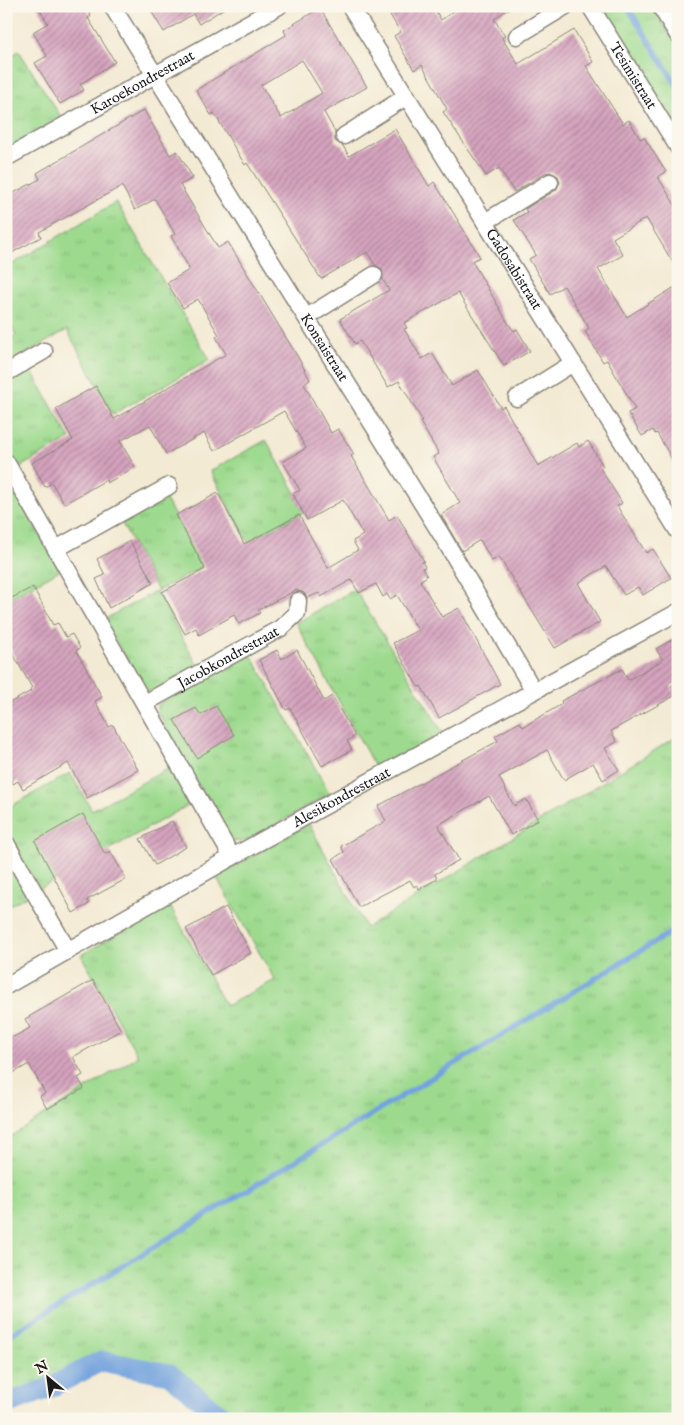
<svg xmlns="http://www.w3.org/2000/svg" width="684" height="1425" viewBox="0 0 684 1425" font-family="'IM FELL English',serif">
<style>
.grass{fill:url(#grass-tufts);stroke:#5c7b55}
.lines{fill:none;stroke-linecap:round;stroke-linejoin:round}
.stream{stroke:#73a3dd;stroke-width:5.5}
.canal{stroke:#73a3dd;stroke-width:21}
.building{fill:url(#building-hatch);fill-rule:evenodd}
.minor-casing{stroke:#888378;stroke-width:19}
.minor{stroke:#fff;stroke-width:16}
.labels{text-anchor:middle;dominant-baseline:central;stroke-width:4.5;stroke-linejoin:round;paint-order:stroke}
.street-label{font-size:15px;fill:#1c1c1c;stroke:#fbf7ec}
</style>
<defs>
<pattern id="grass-tufts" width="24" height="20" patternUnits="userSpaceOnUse" patternTransform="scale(1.25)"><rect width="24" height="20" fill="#9dda8e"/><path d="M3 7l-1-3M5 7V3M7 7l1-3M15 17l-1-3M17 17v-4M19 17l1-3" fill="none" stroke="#87ba7a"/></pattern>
<pattern id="building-hatch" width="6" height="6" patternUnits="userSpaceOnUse" patternTransform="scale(1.25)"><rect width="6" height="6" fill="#d5a3be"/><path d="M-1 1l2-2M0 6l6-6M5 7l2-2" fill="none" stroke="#ac849a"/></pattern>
</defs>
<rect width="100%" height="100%" fill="#fbf7ec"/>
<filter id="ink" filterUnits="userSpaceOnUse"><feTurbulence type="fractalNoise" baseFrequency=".02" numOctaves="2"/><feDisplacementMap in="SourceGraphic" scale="10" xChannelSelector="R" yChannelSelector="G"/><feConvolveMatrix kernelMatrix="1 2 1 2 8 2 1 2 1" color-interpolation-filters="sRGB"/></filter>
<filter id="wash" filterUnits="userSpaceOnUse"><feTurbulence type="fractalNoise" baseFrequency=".0096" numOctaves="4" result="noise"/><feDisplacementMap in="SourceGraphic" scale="20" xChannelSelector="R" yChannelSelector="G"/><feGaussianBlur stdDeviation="1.12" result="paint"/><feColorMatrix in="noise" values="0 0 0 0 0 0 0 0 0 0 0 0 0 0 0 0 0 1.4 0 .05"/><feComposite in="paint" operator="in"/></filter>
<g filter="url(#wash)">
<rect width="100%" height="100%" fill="#f3ead3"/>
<g class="grass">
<polygon points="597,6 652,6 678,47 678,136"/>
<polygon points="19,51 63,120 6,151 6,59"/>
<polygon points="116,202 210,360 113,414 67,330 6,365 6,341 16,335 6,318 6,268"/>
<polygon points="29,366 70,439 18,468 6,447 6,379"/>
<polygon points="266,440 306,511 248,542 210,471"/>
<polygon points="17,495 60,570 6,600 6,501"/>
<polygon points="164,496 202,567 158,591 120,520"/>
<polygon points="355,589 443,733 376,769 296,623"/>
<polygon points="156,591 198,666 153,691 146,692 103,620"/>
<polygon points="249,651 330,794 252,838 241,842 230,840 158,713 157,705"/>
<polygon points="678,736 678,1419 225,1419 169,1374 101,1361 47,1389 6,1404 6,1135 8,1138 138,1056 81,955 169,904 226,1006 275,980 216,877 309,824 366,928"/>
<polygon points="173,766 194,802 39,889 6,832 6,809 70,773 92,810"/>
<polygon points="9,859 29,895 6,907 6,861"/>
</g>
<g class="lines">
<g class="stream">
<polyline points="627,6 678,87"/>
<polyline points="6,1337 678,928"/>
</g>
<polyline class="canal" points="6,1404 47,1389 101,1361 169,1374 225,1419"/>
</g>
<g id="blocks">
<g class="building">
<polygon points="37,6 85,6 91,16 88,18 115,62 80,84 84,90 60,104 35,63 47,56 33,32 48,23"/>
<polygon points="148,6 228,6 199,24 193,14 164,32"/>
<polygon points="385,6 433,6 441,20 461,6 513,6 494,19 505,36 502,38 518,64 574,30 593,62 586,66 623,124 629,120 640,139 644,137 666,172 658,177 678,210 678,271 646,218 613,238 623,255 598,269 627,317 678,285 678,470 657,433 655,434 653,430 642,436 628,413 635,409 607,360 603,362 585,331 589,328 564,286 550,294 529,259 536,255 514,220 527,212 525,209 556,190 560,182 558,176 550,172 545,173 514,192 499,168 486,176 443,112 447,109 422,65 414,70 394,36 400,32"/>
<path d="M 320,8 L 367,87 L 324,112 L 335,132 L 335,141 L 343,146 L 349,156 L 395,129 L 429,186 L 434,182 L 448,204 L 480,257 L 472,261 L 508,323 L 514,331 L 517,329 L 530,351 L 504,366 L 458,293 L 404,323 L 407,328 L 404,329 L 422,359 L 432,353 L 452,386 L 478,370 L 501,408 L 504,406 L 538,466 L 577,443 L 579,447 L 588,441 L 603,466 L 600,468 L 622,503 L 617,506 L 646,553 L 653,549 L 671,578 L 643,595 L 638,587 L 624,595 L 606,566 L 578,583 L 600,622 L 555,648 L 499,557 L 492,561 L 480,540 L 462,551 L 441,515 L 460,503 L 433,457 L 439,454 L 420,422 L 422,420 L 399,381 L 388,387 L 360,341 L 355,344 L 340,319 L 389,290 L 383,280 L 382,269 L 375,265 L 367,252 L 321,279 L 247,163 L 245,165 L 214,113 L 211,115 L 196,90 L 286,35 L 284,30 ZM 302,60 L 322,93 L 281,118 L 261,85 Z"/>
<polygon points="144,110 170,155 177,151 193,178 180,185 218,248 228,242 299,359 310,380 304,384 331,433 338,429 354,454 351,456 389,520 397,515 424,561 422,562 425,567 422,568 427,576 420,581 442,617 459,608 500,684 439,718 421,686 418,687 393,643 418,630 397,595 390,599 387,594 383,597 376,584 359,593 351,580 321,597 319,593 307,598 304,593 296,590 258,610 260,613 239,624 234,615 199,635 196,628 185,634 162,592 205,569 176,515 218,493 244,544 299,515 328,568 358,550 353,541 363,535 343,500 307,520 293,494 300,490 283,462 306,448 284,411 214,451 204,433 166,454 150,425 120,441 135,467 107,483 106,480 64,504 52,483 45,487 32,463 73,440 56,409 78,396 96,386 114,419 226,354 216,337 219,335 198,299 183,308 167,283 189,270 188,266 171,236 175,234 155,199 135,210 122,186 39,232 41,237 6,256 6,197 40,179 37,173"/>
<polygon points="130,541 153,583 109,608 96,579 105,575 97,559"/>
<polygon points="33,587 53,625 58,623 66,637 72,634 80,648 76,650 102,697 95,701 109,727 113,725 138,770 87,798 68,763 23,789 18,781 13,784 6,772 6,705 31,691 30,689 32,688 6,641 6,601"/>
<polygon points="678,636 678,686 676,683 671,686 676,695 611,731 617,742 605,748 619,770 603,780 593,763 564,780 547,750 499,777 514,806 526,799 538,820 511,835 489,796 438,825 459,860 435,874 437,879 419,889 417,885 414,887 410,880 359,907 333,859 344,852 341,846 386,821 378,806 498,741 495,736 520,722 523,727 562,704 561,701 622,669 628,680 663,660 656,649"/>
<polygon points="277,650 282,659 297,650 324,701 332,696 355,736 347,741 352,750 322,766 290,708 286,710 259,660"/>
<polygon points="216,706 234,735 197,758 174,720 196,708 201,715"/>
<polygon points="83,814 105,854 110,851 126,879 87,900 89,904 73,913 35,841"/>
<polygon points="172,821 186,847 155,865 140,839"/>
<polygon points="226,907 251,953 211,975 186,929"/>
<polygon points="93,980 121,1030 73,1057 83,1075 78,1078 84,1088 47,1109 40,1096 45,1093 29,1064 6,1077 6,1041 30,1028 25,1019"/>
</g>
</g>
</g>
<g filter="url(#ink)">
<use href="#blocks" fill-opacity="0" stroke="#888378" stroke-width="1"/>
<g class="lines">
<defs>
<g id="minor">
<path id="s1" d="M 112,6 L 441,534 L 534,691"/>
<path id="s2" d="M 350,6 L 678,531"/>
<path id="s3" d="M 590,6 L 678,147"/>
<polyline points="660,6 678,35"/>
<polyline points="517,36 566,6"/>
<polyline points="344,136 407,96"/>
<path id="s4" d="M 6,158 L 279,6"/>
<polyline points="485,222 550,182"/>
<polyline points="307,317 374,275"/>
<polyline points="6,373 44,351"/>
<polyline points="517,398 573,363"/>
<polyline points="6,462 232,857"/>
<polyline points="56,549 169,486"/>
<path id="s5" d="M 145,703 L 281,628 L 297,613 L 298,601"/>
<polyline points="6,843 68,951"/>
<path id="s6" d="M 6,986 L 232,857 L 678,612"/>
</g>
</defs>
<use href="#minor" class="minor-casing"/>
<use href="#minor" class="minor"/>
</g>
</g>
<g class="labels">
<g class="street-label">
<text stroke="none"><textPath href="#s3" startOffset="82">Tesimistraat</textPath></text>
<text stroke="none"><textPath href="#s4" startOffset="156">Karoekondrestraat</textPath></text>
<text stroke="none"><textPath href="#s2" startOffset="310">Gadosabistraat</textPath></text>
<text stroke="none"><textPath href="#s1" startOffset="402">Konsaistraat</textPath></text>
<text stroke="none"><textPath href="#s5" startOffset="95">Jacobkondrestraat</textPath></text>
<text stroke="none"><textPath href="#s6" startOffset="385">Alesikondrestraat</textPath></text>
</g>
</g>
<rect width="684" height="1425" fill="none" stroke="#fbf7ec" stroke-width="25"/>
<g transform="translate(48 1378) rotate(331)" stroke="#fbf7ec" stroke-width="4" paint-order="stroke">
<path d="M0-4L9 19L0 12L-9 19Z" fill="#1c1c1c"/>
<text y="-8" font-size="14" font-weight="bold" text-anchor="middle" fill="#1c1c1c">N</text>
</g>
</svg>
